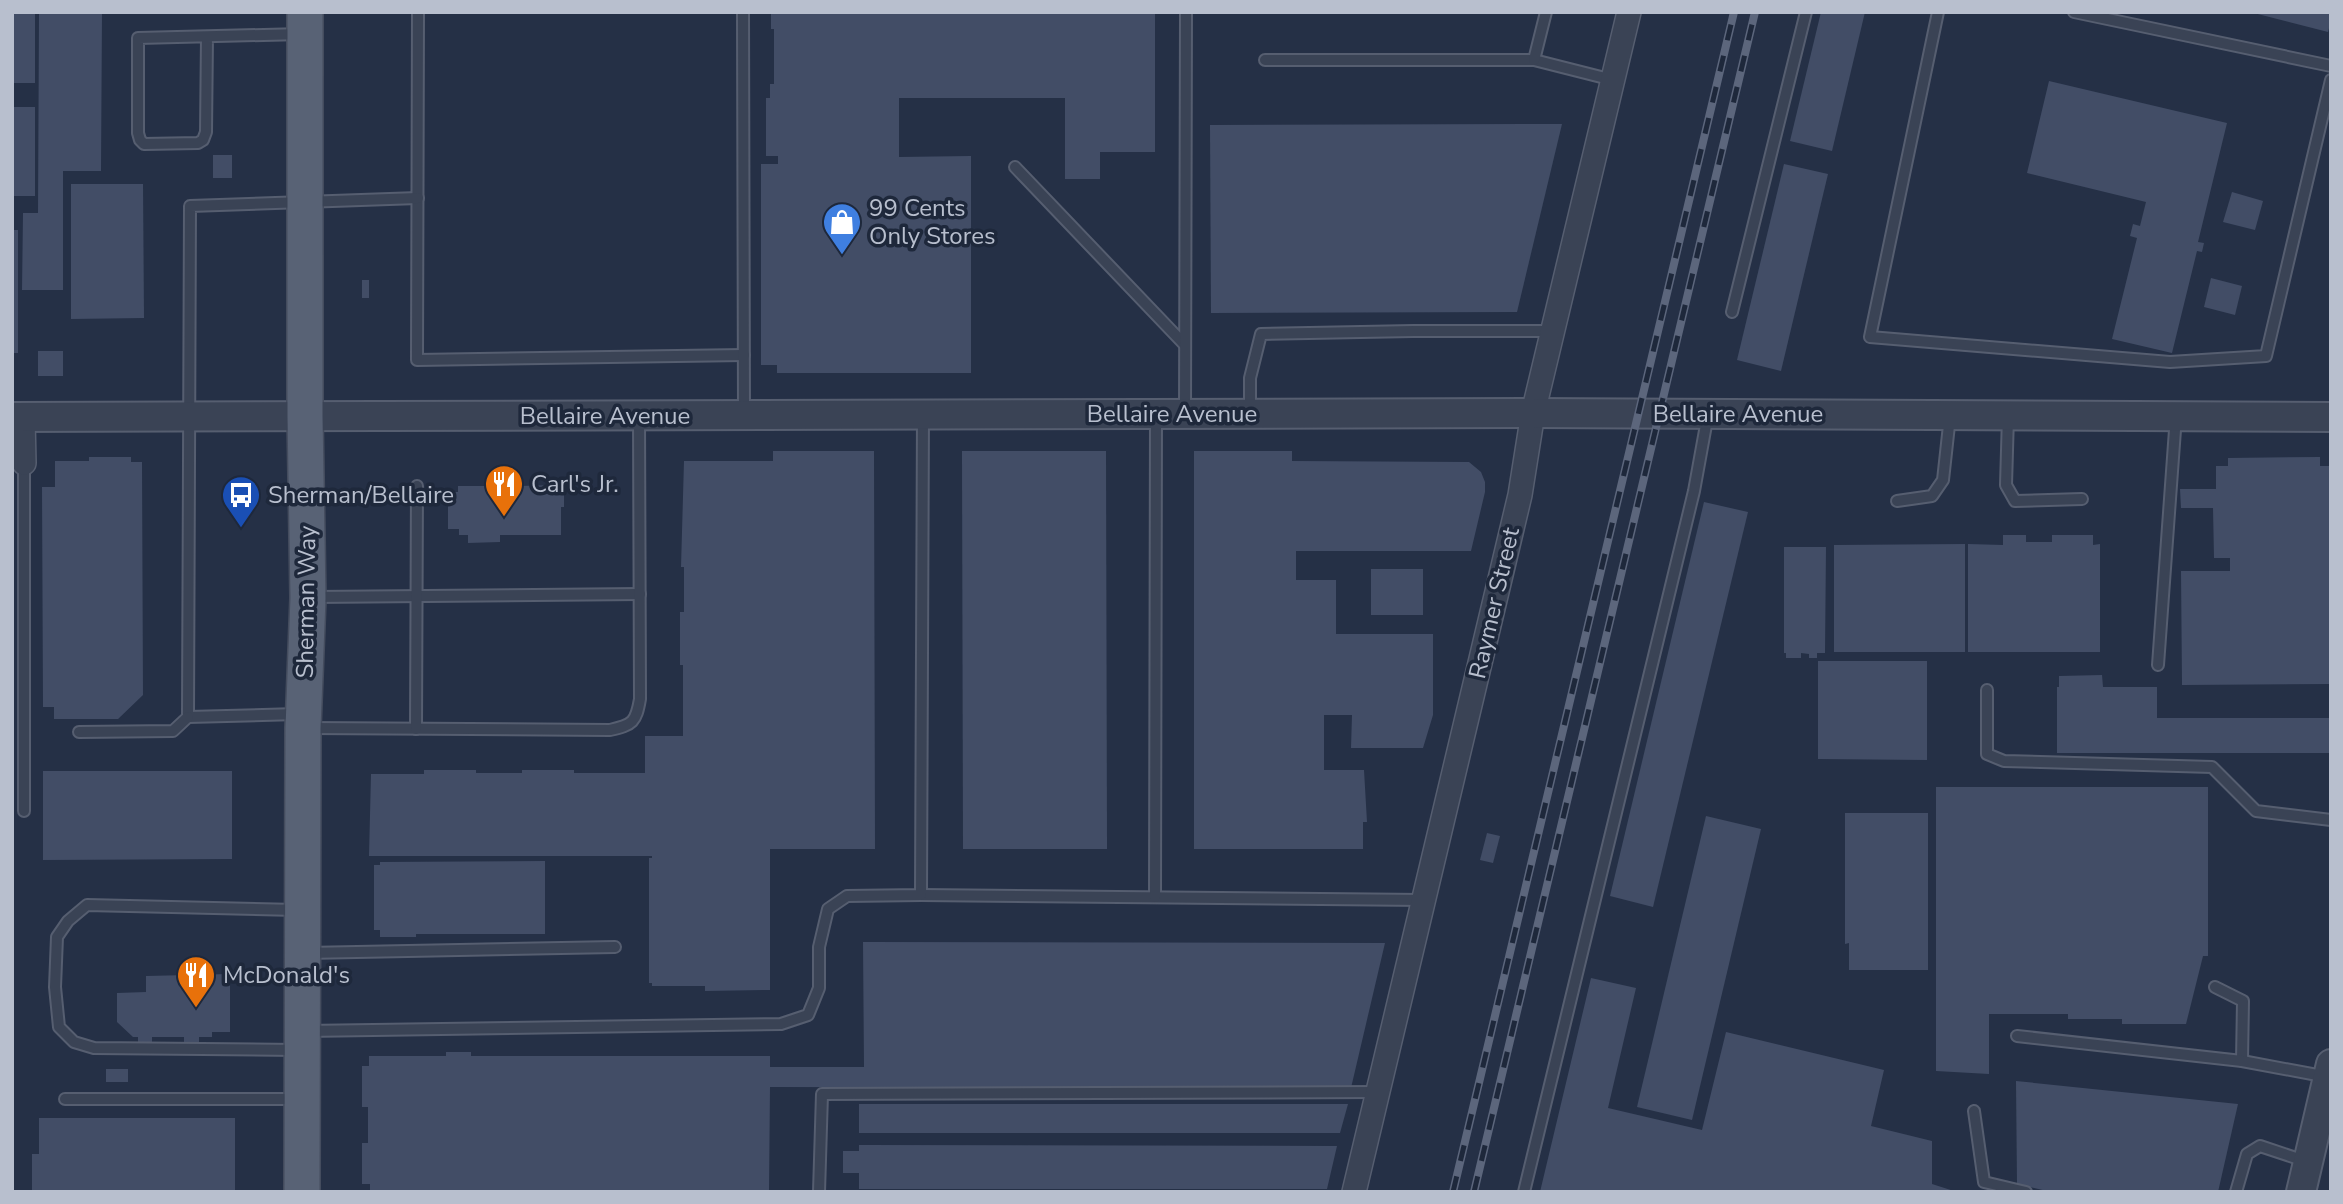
<svg xmlns="http://www.w3.org/2000/svg" width="2343" height="1204" viewBox="0 0 2343 1204" font-family="'Nunito Sans',sans-serif">
<style>
.building{fill:#424d66}
.lines{fill:none;stroke-linecap:round;stroke-linejoin:round}
.service-casing{stroke:#565e70;stroke-width:14}
.minor-casing{stroke:#565e70;stroke-width:26}
.tertiary-casing{stroke:#565e70;stroke-width:32}
.primary-casing{stroke:#444c5e;stroke-width:38}
.service{stroke:#3a4355;stroke-width:10}
.minor{stroke:#3a4355;stroke-width:23}
.tertiary{stroke:#3a4355;stroke-width:28}
.primary{stroke:#586275;stroke-width:35}
.rail-casing{stroke:#5c667c;stroke-width:8}
.rail{stroke:#1e283b;stroke-width:5;stroke-dasharray:16;stroke-linecap:butt}
.labels{text-anchor:middle;dominant-baseline:central;stroke-width:7;stroke-linejoin:round;paint-order:stroke}
.poi-label{font-size:24px;fill:#b8bfce;stroke:#1e283b;text-anchor:start}
.street-label{font-size:24px;fill:#b8bfce;stroke:#1e283b}
</style>
<rect width="100%" height="100%" fill="#253046"/>
<g class="building">
<rect x="12" y="12" width="23" height="71"/>
<polygon points="39,12 102,12 101,171 63,171 63,290 22,290 23,213 38,213"/>
<polygon points="771,12 1155,12 1155,152 1100,152 1100,179 1065,179 1065,98 899,98 899,157 971,156 971,373 777,373 777,365 761,365 761,164 778,164 778,156 766,156 766,98 770,98 770,84 774,84 774,29 771,29"/>
<polygon points="1821,12 1865,12 1832,151 1790,141"/>
<polygon points="2250,12 2331,12 2331,21 2328,32"/>
<polygon points="2049,81 2227,123 2198,242 2204,243 2202,252 2197,251 2172,353 2112,339 2137,238 2130,236 2133,224 2140,226 2146,202 2027,173"/>
<rect x="12" y="107" width="23" height="89"/>
<polygon points="1562,124 1517,312 1211,313 1210,125"/>
<rect x="213" y="155" width="19" height="23"/>
<polygon points="1784,164 1828,174 1781,371 1737,360"/>
<polygon points="71,184 143,184 144,318 71,319"/>
<polygon points="2232,192 2263,201 2255,230 2223,222"/>
<rect x="12" y="230" width="6" height="123"/>
<polygon points="2211,278 2242,286 2235,315 2204,307"/>
<rect x="362" y="280" width="7" height="18"/>
<rect x="38" y="351" width="25" height="25"/>
<polygon points="773,451 874,451 875,849 770,849 770,990 705,991 705,986 652,986 652,983 649,983 649,858 652,858 652,856 369,856 371,774 424,774 424,770 476,770 476,773 522,773 522,770 574,770 574,773 645,773 645,736 683,736 683,665 680,665 680,612 684,612 684,567 681,567 684,461 773,461"/>
<polygon points="962,451 1106,451 1107,849 963,849"/>
<polygon points="1194,451 1292,451 1292,461 1469,462 1481,472 1485,482 1485,492 1471,551 1296,551 1296,580 1336,580 1336,634 1433,634 1433,715 1423,748 1351,748 1352,715 1324,715 1324,770 1364,770 1367,822 1363,822 1363,849 1194,849"/>
<polygon points="89,457 131,457 131,462 142,462 143,695 118,719 54,719 54,707 43,707 42,487 55,487 55,461 89,461"/>
<polygon points="2320,457 2320,466 2331,466 2331,684 2182,685 2181,571 2230,571 2230,558 2214,558 2213,508 2181,508 2180,489 2216,489 2216,466 2228,466 2228,458"/>
<polygon points="505,482 518,482 518,486 560,485 560,487 564,487 564,507 561,507 561,535 500,535 500,542 468,543 468,535 459,535 459,529 448,529 448,492 458,492 458,486 505,486"/>
<polygon points="238,497 245,497 246,515 239,515"/>
<polygon points="1704,502 1748,512 1653,907 1610,896"/>
<polygon points="2003,535 2026,535 2026,542 2052,542 2052,535 2093,535 2093,545 2100,544 2100,652 1968,652 1968,544 2003,545"/>
<polygon points="1965,544 1965,652 1834,652 1834,545"/>
<polygon points="1784,547 1826,547 1825,653 1817,653 1817,658 1809,658 1809,654 1801,653 1801,658 1786,658 1786,653 1784,653"/>
<rect x="1371" y="569" width="52" height="46"/>
<polygon points="1818,661 1927,661 1927,760 1818,759"/>
<polygon points="2102,675 2103,687 2157,687 2157,718 2331,718 2331,753 2057,753 2057,687 2059,687 2059,676"/>
<polygon points="43,771 232,771 232,859 43,860"/>
<polygon points="1936,787 2208,787 2208,956 2203,956 2186,1024 2122,1024 2122,1019 2068,1019 2068,1014 1989,1014 1989,1074 1936,1071"/>
<polygon points="1845,813 1928,813 1928,970 1849,970 1849,943 1845,944"/>
<polygon points="1706,816 1761,829 1692,1120 1637,1107"/>
<polygon points="1487,833 1500,836 1493,863 1480,860"/>
<polygon points="545,861 545,934 416,934 416,937 380,937 380,930 374,930 374,865 380,865 380,862"/>
<polygon points="863,942 1385,943 1351,1088 770,1087 769,1192 370,1192 370,1184 362,1184 362,1143 368,1143 368,1107 362,1107 362,1066 369,1066 369,1056 446,1056 446,1052 471,1052 471,1056 770,1056 770,1067 864,1067"/>
<polygon points="230,974 230,1032 212,1032 212,1037 199,1037 199,1044 184,1044 184,1037 152,1037 152,1044 138,1044 138,1037 133,1037 117,1022 117,993 146,992 146,976"/>
<polygon points="1591,978 1636,988 1608,1108 1702,1130 1726,1032 1884,1070 1871,1126 1932,1141 1932,1184 1957,1192 1540,1192"/>
<rect x="106" y="1069" width="22" height="13"/>
<polygon points="2016,1081 2238,1104 2218,1192 2051,1192 2017,1184"/>
<polygon points="859,1104 1348,1104 1340,1133 859,1133"/>
<polygon points="39,1118 235,1118 235,1192 32,1192 32,1154 39,1154"/>
<polygon points="859,1145 1337,1146 1327,1189 859,1189 859,1173 843,1173 843,1151 859,1151"/>
</g>
<g class="lines">
<defs>
<g id="service">
<polyline points="418,12 417,360 744,355"/>
<polyline points="743,12 744,413"/>
<polyline points="1938,12 1870,337 2170,362 2266,356 2331,80"/>
<polyline points="2074,12 2331,66"/>
<polyline points="207,37 206,132 203,140 198,143 144,144 140,140 138,133 138,38 302,34"/>
<polyline points="1265,60 1534,60 1613,80"/>
<polyline points="1534,60 1546,12"/>
<polyline points="1015,167 1185,345"/>
<polyline points="1732,312 1806,12"/>
<polyline points="1185,411 1186,12"/>
<polyline points="1250,413 1250,378 1261,334 1413,331 1553,331"/>
<polyline points="2008,416 2006,485 2015,501 2082,499"/>
<polyline points="24,463 24,811"/>
<polyline points="1897,501 1932,496 1943,480 1950,416"/>
<polyline points="314,597 640,594"/>
<polyline points="2158,665 2176,416"/>
<polyline points="1987,690 1987,754 2004,761 2212,767 2256,811 2331,820"/>
<polyline points="297,714 188,717 190,206 418,198"/>
<path d="M 308,728 L 610,730 C 633,725 636,722 640,699 L 639,416"/>
<polyline points="416,729 417,486"/>
<polyline points="79,732 173,731 188,717"/>
<polyline points="921,895 1423,900"/>
<polyline points="1155,897 1156,414"/>
<polyline points="306,953 615,947"/>
<polyline points="2215,987 2243,1001 2242,1061"/>
<polyline points="305,1031 781,1024 808,1015 819,988 819,947 828,909 847,896 921,895 923,415"/>
<polyline points="2017,1036 2242,1061 2328,1077"/>
<polyline points="297,1050 94,1048 74,1042 59,1027 55,987 57,937 68,921 87,905 297,910"/>
<polyline points="65,1099 296,1099"/>
<polyline points="1974,1111 1984,1182 2026,1192"/>
<polyline points="819,1192 822,1094 1377,1092"/>
<polyline points="1524,1192 1694,491 1708,414"/>
<polyline points="2236,1192 2247,1154 2260,1146 2308,1162"/>
</g>
<g id="minor">
<polyline points="23,417 24,463"/>
<polyline points="1354,1192 1520,495 1533,413 1629,12"/>
</g>
<g id="tertiary">
<polyline points="12,417 1533,413 2331,417"/>
<polyline points="2301,1192 2331,1064"/>
</g>
<polyline id="primary" points="302,1192 303,728 308,598 305,416 305,12"/>
</defs>
<use href="#service" class="service-casing"/>
<use href="#minor" class="minor-casing"/>
<use href="#tertiary" class="tertiary-casing"/>
<use href="#primary" class="primary-casing"/>
<use href="#service" class="service"/>
<use href="#minor" class="minor"/>
<use href="#tertiary" class="tertiary"/>
<use href="#primary" class="primary"/>
<defs>
<g id="rail">
<polyline points="1453,1192 1734,12"/>
<polyline points="1474,1192 1755,12"/>
</g>
</defs>
<use href="#rail" class="rail-casing"/>
<use href="#rail" class="rail"/>
</g>
<defs>
<symbol id="shop-pin" viewBox="-11 -11 22 30"><path d="M0 17L-7.5 6A9.5 9.5 0 1 1 7.5 6Z" fill="#3f7fe0" stroke="#1e283b"/><path d="M-5-2.5h2.3a2.7 3.5 0 0 1 5.4 0H5L5.5 6h-11ZM-1.5-2.5h3a1.5 2.3 0 0 0-3 0Z" fill="#fff"/></symbol>
<symbol id="restaurant-pin" viewBox="-11 -11 22 30"><path d="M0 17L-7.5 6A9.5 9.5 0 1 1 7.5 6Z" fill="#e8710a" stroke="#1e283b"/><path d="M-5-6h1v4h1v-4h1v4h1v-4h1v5L-1.5 .5V6h-2V.5L-5-1ZM5-6V6H3V1.5H1.5Q1.5-4 5-6Z" fill="#fff"/></symbol>
<symbol id="bus-pin" viewBox="-11 -11 22 30"><path d="M0 17L-7.5 6A9.5 9.5 0 1 1 7.5 6Z" fill="#1a4fb4" stroke="#1e283b"/><path d="M-5-6H5V4H4V6H2V4H-2V6H-4V4H-5ZM-3.5-4V0h7V-4ZM-3.5 1.2v1.5H-2V1.2ZM2 1.2v1.5H3.5V1.2Z" fill="#fff"/></symbol>
</defs>
<g fill-rule="evenodd">
<use href="#shop-pin" x="820" y="200" width="44" height="60"/>
<use href="#restaurant-pin" x="482" y="462" width="44" height="60"/>
<use href="#bus-pin" x="219" y="473" width="44" height="60"/>
<use href="#restaurant-pin" x="174" y="953" width="44" height="60"/>
</g>
<g class="labels">
<g class="poi-label">
<text x="869" y="208">99 Cents<tspan x="869" dy="28">Only Stores</tspan></text>
<text x="531" y="484">Carl's Jr.</text>
<text x="268" y="495">Sherman/Bellaire</text>
<text x="223" y="975">McDonald's</text>
</g>
<g class="street-label">
<text x="1172" y="414">Bellaire Avenue</text>
<text x="1738" y="414">Bellaire Avenue</text>
<text x="605" y="416">Bellaire Avenue</text>
<text transform="translate(306 602) rotate(-89)">Sherman Way</text>
<text transform="translate(1494 603) rotate(-77)">Raymer Street</text>
</g>
</g>
<rect width="2343" height="1204" fill="none" stroke="#b8bfce" stroke-width="28"/>
</svg>
